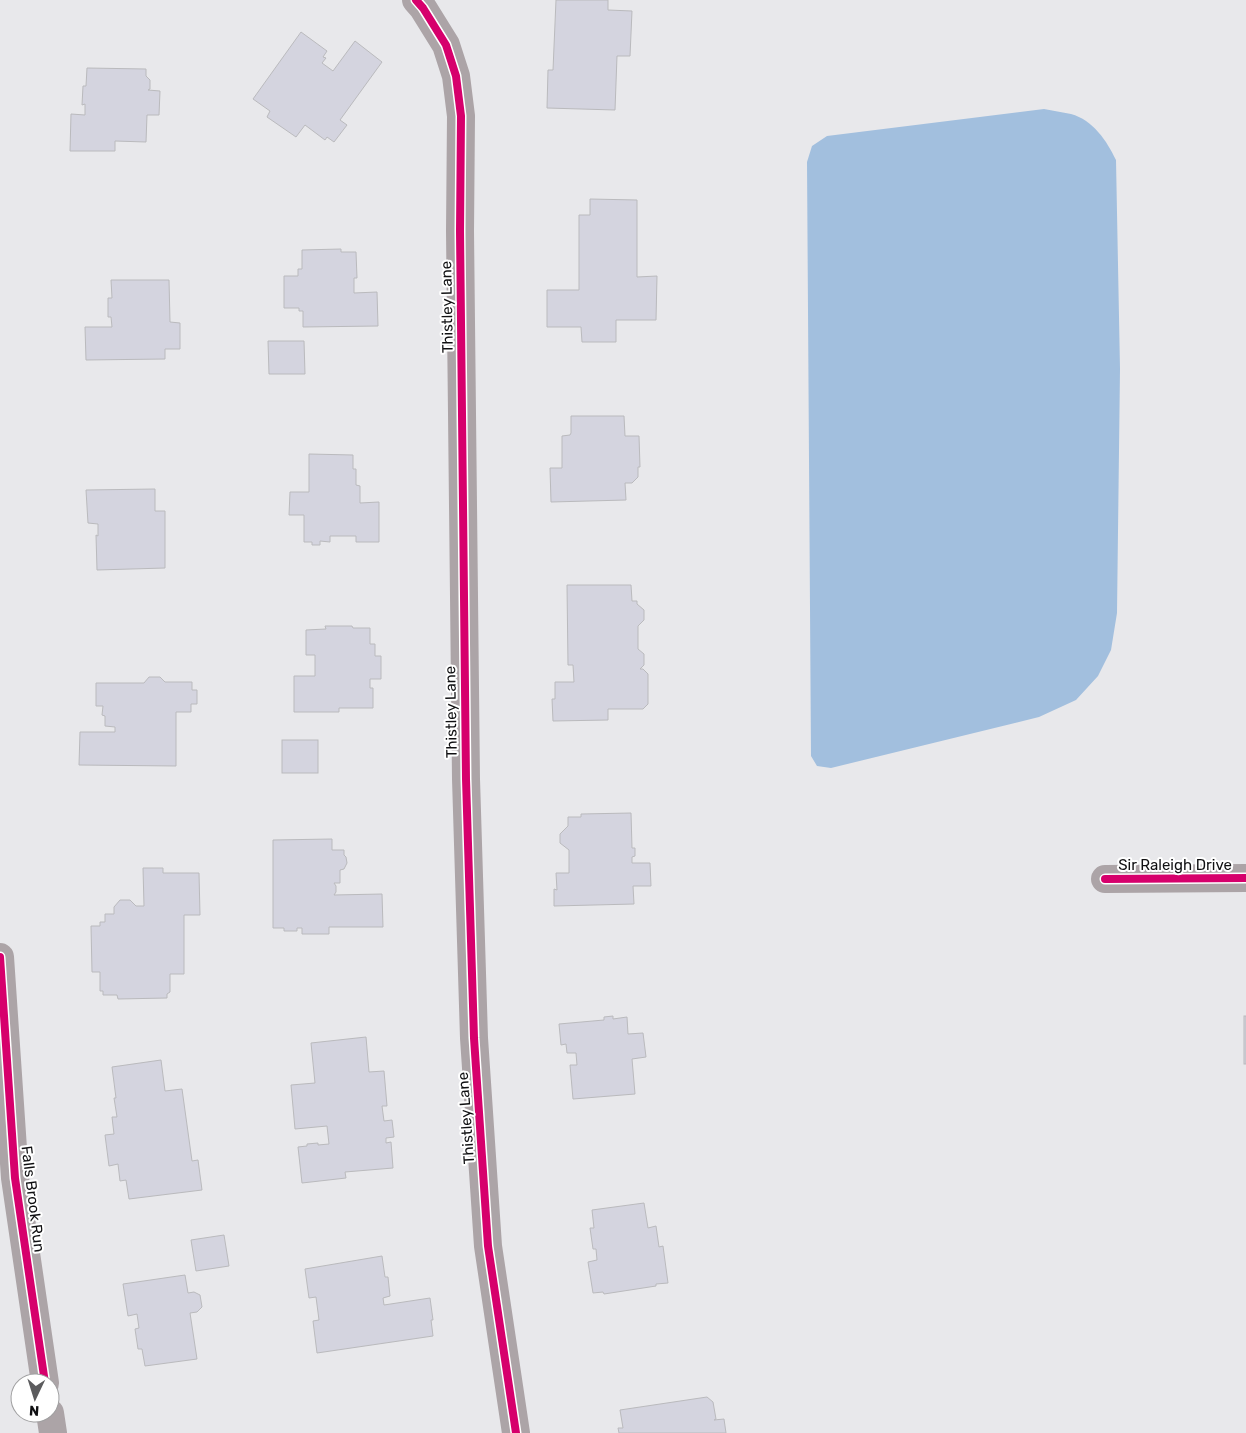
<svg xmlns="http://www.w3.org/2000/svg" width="1246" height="1433" viewBox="0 0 1246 1433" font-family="Rubik,sans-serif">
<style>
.water{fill:#a2bfde}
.building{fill:#d4d4df;stroke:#bababd}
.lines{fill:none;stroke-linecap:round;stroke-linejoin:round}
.street{stroke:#aca4a7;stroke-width:28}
.cycleway-casing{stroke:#fff;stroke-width:11}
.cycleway{stroke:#d6006c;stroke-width:8}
.labels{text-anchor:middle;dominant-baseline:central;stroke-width:4;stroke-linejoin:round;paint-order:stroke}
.street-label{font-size:15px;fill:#101012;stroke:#fff}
</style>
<rect width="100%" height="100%" fill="#e8e8eb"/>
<path class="water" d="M 1044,109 C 1053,111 1062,112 1071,114 C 1093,120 1107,141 1116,160 L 1120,369 L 1117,613 L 1111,650 L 1098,676 L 1076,700 L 1039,717 L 831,768 L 817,766 L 811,756 L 807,162 L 812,146 L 827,136 Z"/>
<g class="building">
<polygon points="556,0 608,0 608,10 632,11 630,56 617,56 615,110 547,108 548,70 553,70"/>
<polygon points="301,32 327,51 323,57 326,58 322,63 333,71 355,41 382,62 340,120 347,125 334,142 327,137 325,140 305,125 296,137 267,117 270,111 253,99"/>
<polygon points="87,68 146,69 146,76 150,80 150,89 148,90 160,91 159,115 147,115 146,142 115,141 115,151 70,151 71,114 85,115 85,104 82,105 83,86 86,86"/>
<polygon points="590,199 637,200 637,277 657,276 656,320 616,320 616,342 582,342 581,327 547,327 547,290 579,290 579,215 590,215"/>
<polygon points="341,249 341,252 356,252 357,278 354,278 354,293 377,292 378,326 303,327 303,311 299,311 299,308 284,308 284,276 298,276 298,269 302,269 302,250"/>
<polygon points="111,280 169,280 170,322 180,323 180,349 165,349 165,359 86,360 85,327 112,327 111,317 108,317 108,298 112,298"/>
<polygon points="268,341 304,341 305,374 269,374"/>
<polygon points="571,416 624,416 625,436 639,436 640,467 638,467 638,477 632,483 625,483 626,500 551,502 550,468 562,468 562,436 570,435 571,433"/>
<polygon points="309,454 353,455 353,469 356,469 356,485 360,486 360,503 379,502 379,542 356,542 356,536 330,536 330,542 320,541 320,545 312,545 312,542 304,542 304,515 289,515 290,492 309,492"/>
<polygon points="155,489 155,511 165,511 165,568 97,570 96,535 98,536 98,524 88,523 86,490"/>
<polygon points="567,585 631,585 632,601 637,601 637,604 644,610 644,620 638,626 638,649 644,654 644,665 640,669 643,669 648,674 648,704 643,709 608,709 608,720 553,721 552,699 555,699 555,682 574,682 573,665 568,665"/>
<polygon points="325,626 352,626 353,628 370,628 370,644 375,644 375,656 381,656 381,679 370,679 370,688 373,688 373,708 339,708 339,712 294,712 294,676 315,676 315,655 306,655 306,630 326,629"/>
<polygon points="149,677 160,677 165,682 192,682 192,690 197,690 197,704 191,704 191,712 176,712 176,766 79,765 80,732 115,732 115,727 105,726 105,716 102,715 103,706 96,706 96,683 144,683"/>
<rect x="282" y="740" width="36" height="33"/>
<polygon points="631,813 632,848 635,848 635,856 632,857 632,863 650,863 651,886 633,886 634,904 554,906 554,889 557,890 556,873 569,873 569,850 560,843 560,834 568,826 568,817 581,817 581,814"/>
<polygon points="332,839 332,850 344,850 344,855 346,857 347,863 344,869 340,870 340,883 334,883 336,886 336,892 334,895 382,894 383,927 329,927 329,934 302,934 302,928 297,928 297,931 284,931 284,928 273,928 273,840"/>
<polygon points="143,868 163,868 163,873 199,873 200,915 184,915 184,974 170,974 170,992 167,994 167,998 118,999 117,995 103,995 103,991 100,991 100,972 92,972 91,926 100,926 100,922 105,922 105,914 114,914 114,907 120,900 130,900 136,906 144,906"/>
<polygon points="613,1016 613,1019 627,1017 628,1034 643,1033 646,1057 632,1059 635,1094 573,1099 570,1065 577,1065 576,1053 567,1053 566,1044 561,1045 559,1024 604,1020 604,1017"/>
<rect x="1244" y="1016" width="2" height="48"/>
<polygon points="366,1037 369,1072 384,1071 387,1106 382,1106 384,1121 392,1120 394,1137 386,1138 386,1143 391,1142 393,1168 345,1172 346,1178 302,1183 298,1147 307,1146 307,1144 318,1143 318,1145 329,1144 327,1126 295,1129 291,1085 315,1083 311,1043"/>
<polygon points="161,1060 165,1091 182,1089 192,1161 198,1160 202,1190 129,1199 126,1180 120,1181 118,1164 109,1166 105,1135 114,1134 112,1117 117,1117 114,1098 116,1098 112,1067"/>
<polygon points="644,1203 648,1228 656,1226 659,1247 663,1246 668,1283 656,1284 656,1286 604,1294 603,1292 593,1293 588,1262 597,1260 596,1249 593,1249 590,1228 594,1228 592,1210"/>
<polygon points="224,1235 229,1266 196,1271 191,1240"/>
<polygon points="382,1256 385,1277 388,1277 390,1296 383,1298 384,1305 430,1298 433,1320 431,1320 433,1336 317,1353 313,1321 319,1320 316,1297 309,1298 305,1269"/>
<polygon points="185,1275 188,1293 194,1292 200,1295 202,1307 197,1312 190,1313 197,1359 145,1366 142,1349 138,1349 135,1329 139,1328 137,1314 128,1316 123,1284"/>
<polygon points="707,1397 713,1402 716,1419 714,1420 724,1419 726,1433 619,1433 618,1428 623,1428 620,1410"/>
</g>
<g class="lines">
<g class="street">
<polyline points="416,0 423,8 446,45 456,76 461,116 460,231 466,779 474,1038 488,1246 516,1433"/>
<polyline points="1105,879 1246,878"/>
<polyline points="0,957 15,1178 45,1383"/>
<polyline points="50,1413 53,1433"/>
</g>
<defs>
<g id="cycleway">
<polyline points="416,0 423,8 446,45 456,76 461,116 460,231 466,779 474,1038 488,1246 516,1433"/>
<polyline points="1105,879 1246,878"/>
<polyline points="0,957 15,1178 45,1383"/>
</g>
</defs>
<use href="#cycleway" class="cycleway-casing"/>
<use href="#cycleway" class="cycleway"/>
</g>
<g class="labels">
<g class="street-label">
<text transform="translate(447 307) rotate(-91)">Thistley Lane</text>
<text transform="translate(451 712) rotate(-91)">Thistley Lane</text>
<text x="1175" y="865">Sir Raleigh Drive</text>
<text transform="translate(466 1118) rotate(-94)">Thistley Lane</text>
<text transform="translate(33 1199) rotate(83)">Falls Brook Run</text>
</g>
</g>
<g transform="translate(35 1398) rotate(184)"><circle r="24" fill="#ffffff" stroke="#9f9fa0"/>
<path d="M0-4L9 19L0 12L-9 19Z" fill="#5c5c5e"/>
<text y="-8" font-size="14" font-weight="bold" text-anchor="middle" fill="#101012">N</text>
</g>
</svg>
